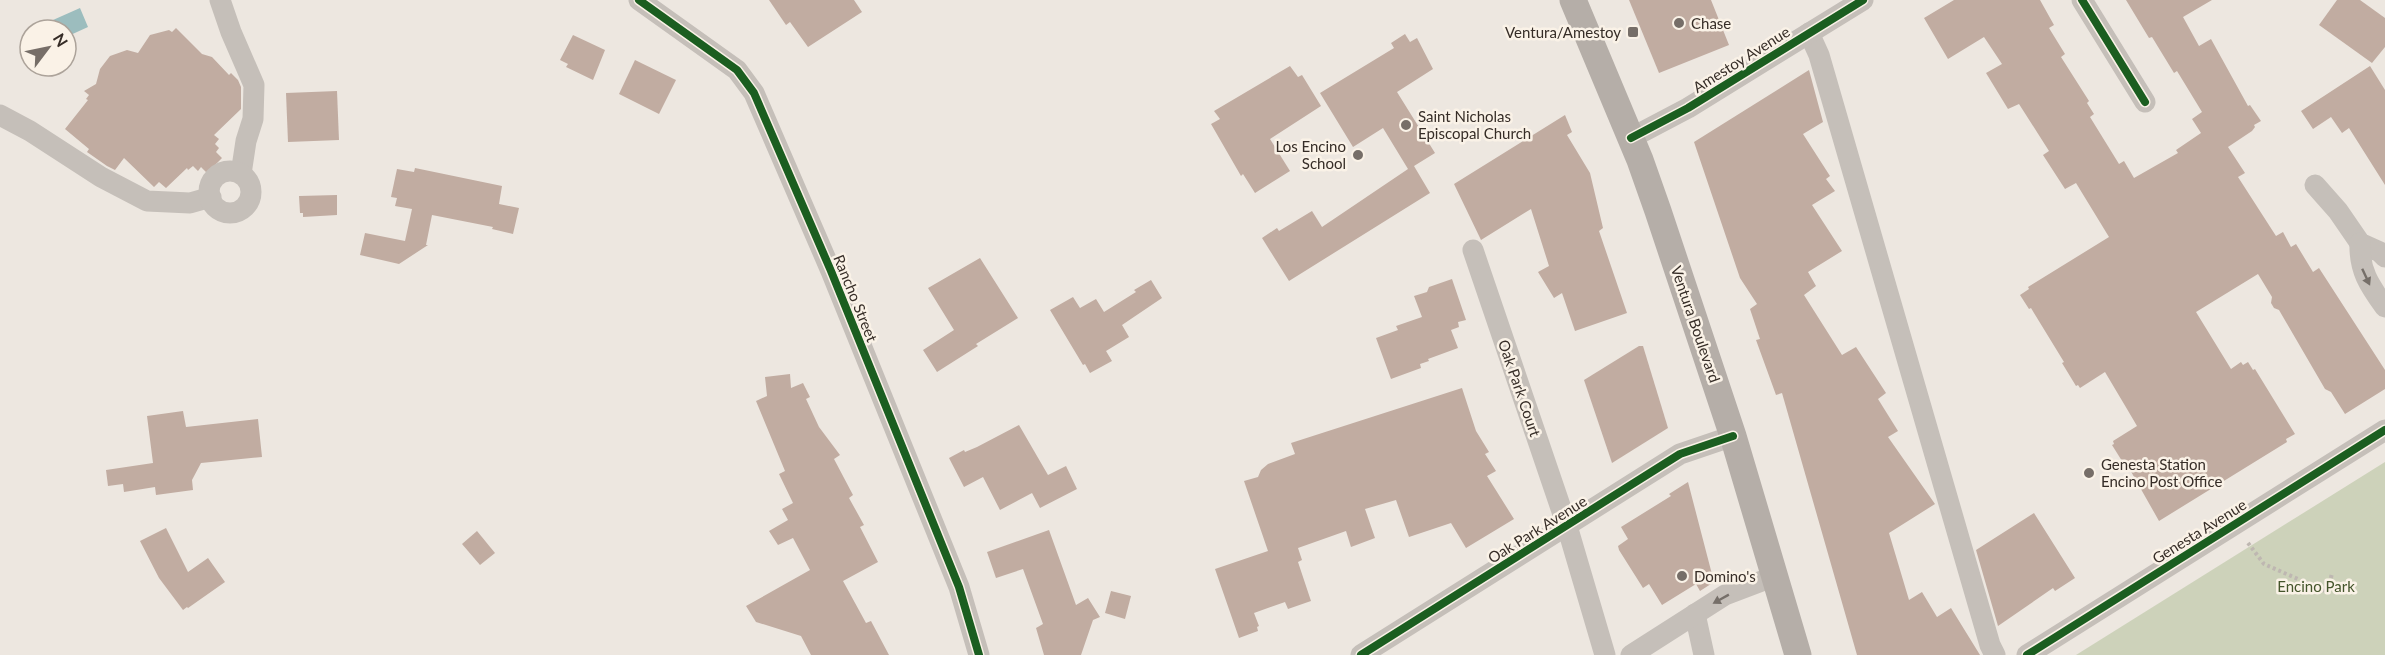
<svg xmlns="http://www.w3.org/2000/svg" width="2385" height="655" viewBox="0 0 2385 655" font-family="Lato,sans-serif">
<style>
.green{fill:#cdd2ba}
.water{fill:#9cbdbe}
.building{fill:#c1aca1}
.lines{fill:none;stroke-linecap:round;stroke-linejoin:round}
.path{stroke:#beb7b1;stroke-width:4;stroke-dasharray:3 3;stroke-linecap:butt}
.minor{stroke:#c5bfb9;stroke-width:21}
.major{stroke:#b5aea8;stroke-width:27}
.cycleway-casing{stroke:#faf2e7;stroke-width:11}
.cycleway{stroke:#1b5e20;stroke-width:8}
.oneway{fill:#766f69}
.poi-dot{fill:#766e68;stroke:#faf2e7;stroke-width:2}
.labels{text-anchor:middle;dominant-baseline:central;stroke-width:5;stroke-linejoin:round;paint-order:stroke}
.poi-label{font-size:15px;fill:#362d27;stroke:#faf2e7;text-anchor:start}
.street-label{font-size:15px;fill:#362d27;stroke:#faf2e7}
.park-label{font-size:15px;fill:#44552b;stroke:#faf2e7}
</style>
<rect width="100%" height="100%" fill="#ede7e0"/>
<polygon class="green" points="2385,462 2385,655 2076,655"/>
<polygon class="water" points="80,8 88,27 66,37 66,30 36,30 35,28"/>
<g class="building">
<polygon points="769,0 854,0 862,12 808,47 790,22 786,25"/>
<polygon points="1629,0 1711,0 1729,45 1659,73"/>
<polygon points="1954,0 2040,0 2054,25 2049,28 2065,54 2061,57 2089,101 2087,103 2094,114 2090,117 2119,164 2124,161 2134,178 2178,153 2176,150 2201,133 2192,119 2202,112 2177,71 2174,73 2152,37 2149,38 2126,0 2212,0 2183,17 2199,46 2211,39 2248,106 2250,105 2261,121 2254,125 2255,127 2252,131 2228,147 2245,173 2238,177 2276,236 2283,232 2291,247 2296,244 2313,272 2319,268 2385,370 2385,389 2345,414 2331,392 2325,389 2279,310 2274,308 2271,303 2272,297 2258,274 2196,312 2231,369 2241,362 2243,365 2248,362 2253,370 2255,369 2295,434 2286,439 2287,442 2159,521 2129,468 2127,469 2112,445 2114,444 2113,441 2137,426 2127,409 2105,372 2080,388 2078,385 2076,386 2062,363 2064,362 2031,308 2029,309 2020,295 2029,289 2028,287 2109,237 2076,183 2065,189 2043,155 2049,151 2019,104 2008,109 1986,73 2002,64 1984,37 1948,59 1924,18"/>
<polygon points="2337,0 2360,0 2385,18 2385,47 2372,63 2319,25"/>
<polygon points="176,28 202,54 212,57 229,75 231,73 238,80 241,87 241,109 214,135 219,139 215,144 219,148 216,152 222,158 207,173 201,167 198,171 193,166 188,170 187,168 166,188 159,182 154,187 124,158 115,170 107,166 87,152 89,149 65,129 88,100 86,99 89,95 84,91 96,84 100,69 110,56 127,50 138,53 150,35 169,30 172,32"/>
<polygon points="1405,34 1410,42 1417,38 1433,69 1397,92 1435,153 1414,166 1430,193 1289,281 1262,238 1277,228 1279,231 1312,211 1322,227 1408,169 1383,128 1353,147 1320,93 1394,48 1391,43"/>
<polygon points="573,35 605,50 593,80 566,67 568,64 560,60"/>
<polygon points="635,60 676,80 659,114 619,94"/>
<polygon points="1290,66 1298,77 1302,75 1321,106 1270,139 1290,171 1255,193 1243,174 1241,176 1211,124 1220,119 1214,111"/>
<polygon points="2370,66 2385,90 2385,185 2349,128 2342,133 2331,117 2313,129 2301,111"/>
<polygon points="1809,70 1823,122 1803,134 1830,176 1826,179 1835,191 1812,205 1842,251 1808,272 1816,286 1804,295 1842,355 1856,347 1886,393 1878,399 1898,431 1888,437 1935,504 1889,533 1909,600 1922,592 1937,617 1951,608 1980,655 1857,655 1782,393 1776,395 1756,340 1760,339 1750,309 1757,304 1740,278 1694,142"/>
<polygon points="337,91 339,140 288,142 286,93"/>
<polygon points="1565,115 1572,132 1567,135 1590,173 1603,228 1599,231 1627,313 1575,331 1562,293 1554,298 1538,272 1549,266 1531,209 1481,240 1454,184"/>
<polygon points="415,168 502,186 499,204 519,208 513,234 492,229 493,227 432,215 426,245 428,245 399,264 360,255 365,233 405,241 412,209 395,206 397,198 391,197 397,169 414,172"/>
<polygon points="337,195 337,215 303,217 303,213 300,213 299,196"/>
<polygon points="980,258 1018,318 976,344 978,346 937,372 923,350 954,330 928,288"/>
<polygon points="1452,279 1466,320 1458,322 1459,327 1451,330 1458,348 1428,359 1429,361 1420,364 1421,368 1391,379 1376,338 1398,330 1396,326 1422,317 1414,296 1427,292 1429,287"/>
<polygon points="1151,280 1162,298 1122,325 1129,337 1106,351 1112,361 1090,373 1085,364 1083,365 1050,310 1073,297 1080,308 1096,299 1104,312 1136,292 1134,290"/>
<polygon points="1639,346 1643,346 1668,428 1612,463 1584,380"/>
<polygon points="790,374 791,388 803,383 810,397 806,399 819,427 840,455 834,459 853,495 849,498 864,525 860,527 878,562 843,581 866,623 871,621 889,655 811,655 801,636 756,622 746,606 810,570 793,538 778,545 769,531 788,520 782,509 793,503 779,474 785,471 756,401 767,396 765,377"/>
<polygon points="1462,388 1476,431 1489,452 1485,454 1496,471 1487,476 1514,519 1466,548 1451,523 1409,537 1396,500 1365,509 1375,538 1351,547 1346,531 1298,548 1302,560 1298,562 1311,601 1288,609 1285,602 1254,613 1259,626 1257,627 1258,631 1239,638 1215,569 1268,551 1244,481 1258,477 1261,470 1268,464 1295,454 1291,443"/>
<polygon points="183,411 186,427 258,419 262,457 201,463 192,480 193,490 156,495 155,487 124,492 123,484 108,486 106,470 153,463 147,416"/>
<polygon points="1019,425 1048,475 1066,466 1077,489 1040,508 1032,493 1000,510 983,477 964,487 949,458 964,450 965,452 977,447"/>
<polygon points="1688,482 1714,582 1700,591 1696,584 1662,605 1649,584 1643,588 1619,550 1618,546 1628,539 1621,527 1671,496 1669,494"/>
<polygon points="2034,513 2075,578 2055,591 2053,588 1998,626 1976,550"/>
<polygon points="166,528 188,572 208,558 225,582 188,608 187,607 183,610 159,578 140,541"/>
<polygon points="1049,530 1076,605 1088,598 1100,617 1093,620 1081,655 1044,655 1036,628 1043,624 1023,569 996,578 987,552"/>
<polygon points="477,531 495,553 480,565 462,544"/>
<polygon points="1111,591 1131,596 1125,619 1105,613"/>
</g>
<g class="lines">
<polyline class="path" points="2248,543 2264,564 2325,591 2329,587 2332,573"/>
<g class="minor">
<polyline points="220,0 231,32 254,85 253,119 246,141 241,174"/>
<polyline points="639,0 737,70 754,93 831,271 959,587 979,655"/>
<polyline points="2082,0 2145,102"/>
<polyline points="1809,33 1819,55 1990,645 1995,655"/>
<polyline points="0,115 30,131 101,177 147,201 190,203 211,197"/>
<polyline points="1631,138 1688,108 1863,0"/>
<circle cx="230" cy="192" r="21"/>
<polyline points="2315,185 2338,211 2360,243 2380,252 2385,257"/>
<path d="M 2360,243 C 2359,270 2369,285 2385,307"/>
<polyline points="1473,250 1567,526 1605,655"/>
<polyline points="1695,614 1704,655"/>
<polyline points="1361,655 1680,454 1733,436"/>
<polyline points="1631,655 1725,595 1775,576"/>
<polyline points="2027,655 2385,430"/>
</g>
<polyline class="major" points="1573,0 1640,160 1658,211 1733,436 1798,655"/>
<defs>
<g id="cycleway">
<polyline points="639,0 737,70 754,93 831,271 959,587 979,655"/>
<polyline points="2082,0 2145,102"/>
<polyline points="1631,138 1688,108 1863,0"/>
<polyline points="1361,655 1680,454 1733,436"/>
<polyline points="2027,655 2385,430"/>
</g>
</defs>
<use href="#cycleway" class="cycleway-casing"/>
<use href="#cycleway" class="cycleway"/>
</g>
<defs><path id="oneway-solid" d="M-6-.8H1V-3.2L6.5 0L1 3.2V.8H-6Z" transform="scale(1.5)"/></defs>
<g class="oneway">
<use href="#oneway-solid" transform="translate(2366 277) rotate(65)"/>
<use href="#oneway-solid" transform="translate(1721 599) rotate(151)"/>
</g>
<g class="poi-dot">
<circle cx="1679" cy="23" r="6"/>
<rect x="1627" y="26" width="12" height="12" rx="3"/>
<circle cx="1406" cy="125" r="6"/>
<circle cx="1358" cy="155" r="6"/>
<circle cx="2089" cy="473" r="6"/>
<circle cx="1682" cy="576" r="6"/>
</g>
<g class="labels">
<g class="poi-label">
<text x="1691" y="23">Chase</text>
<text x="1621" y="32" text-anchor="end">Ventura/Amestoy</text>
<text x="1418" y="116">Saint Nicholas<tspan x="1418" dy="17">Episcopal Church</tspan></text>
<text x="1346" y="146" text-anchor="end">Los Encino<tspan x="1346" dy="17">School</tspan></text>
<text x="2101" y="464">Genesta Station<tspan x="2101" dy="17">Encino Post Office</tspan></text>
<text x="1694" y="576">Domino's</text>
</g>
<g class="street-label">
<text transform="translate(1741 59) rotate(-32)">Amestoy Avenue</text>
<text transform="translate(856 298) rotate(68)">Rancho Street</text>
<text transform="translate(1696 324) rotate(71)">Ventura Boulevard</text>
<text transform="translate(1520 388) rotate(71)">Oak Park Court</text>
<text transform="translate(1537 529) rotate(-32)">Oak Park Avenue</text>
<text transform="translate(2199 531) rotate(-32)">Genesta Avenue</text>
</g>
<g class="park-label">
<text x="2316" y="586">Encino Park</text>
</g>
</g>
<g transform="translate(48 48) rotate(58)"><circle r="28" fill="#faf2e7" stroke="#aca39a" stroke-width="1.5"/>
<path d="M0-4.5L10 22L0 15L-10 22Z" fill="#766e68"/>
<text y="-9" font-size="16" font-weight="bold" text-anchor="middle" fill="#362d27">N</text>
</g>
</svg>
